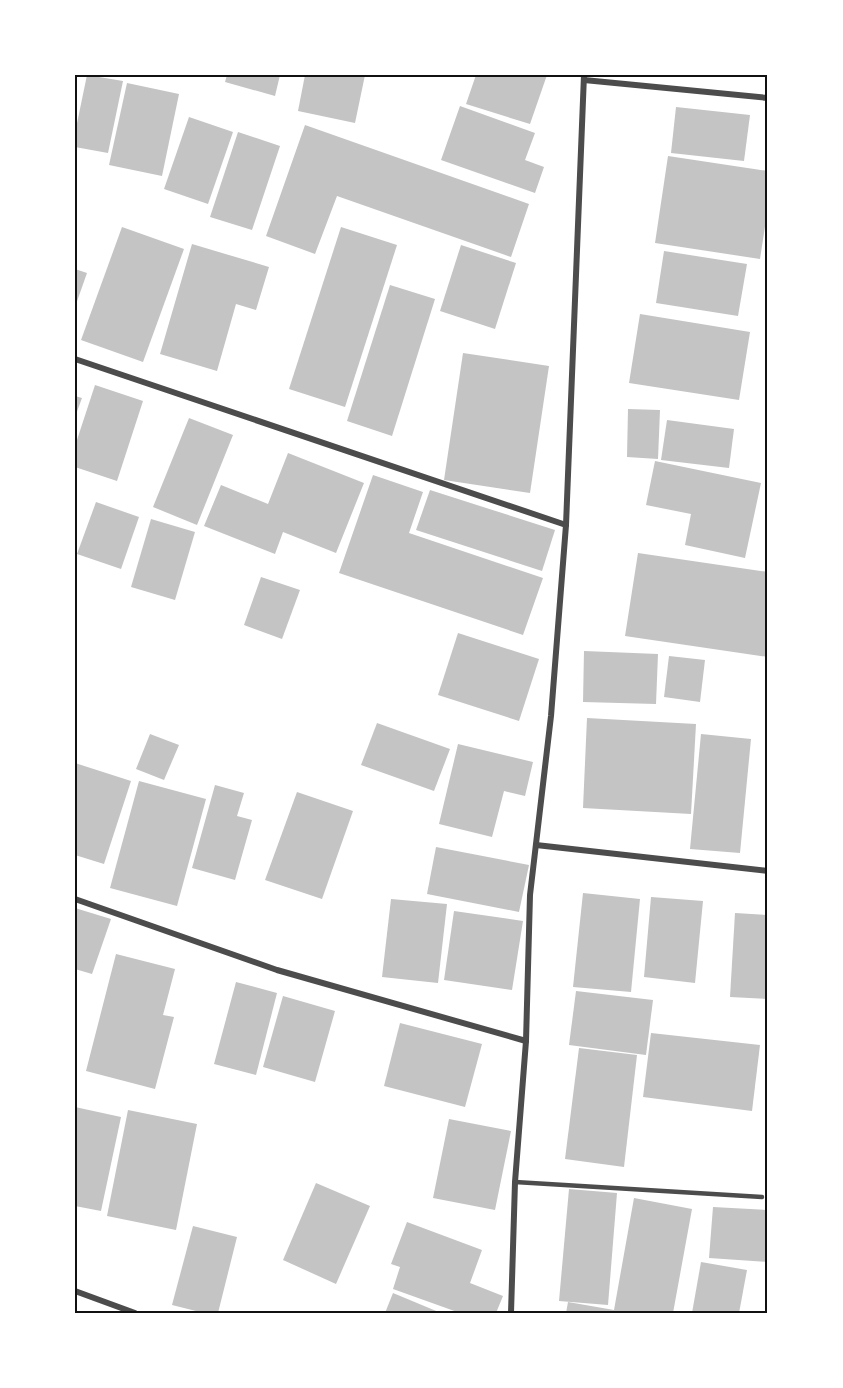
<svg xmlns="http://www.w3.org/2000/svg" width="843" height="1388" viewBox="0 0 843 1388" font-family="Lato,sans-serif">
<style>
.building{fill:#c4c4c4}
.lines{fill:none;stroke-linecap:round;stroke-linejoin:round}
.service{stroke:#4c4c4c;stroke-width:4.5}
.minor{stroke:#4c4c4c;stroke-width:6}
.neatline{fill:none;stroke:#111;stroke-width:2}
</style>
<rect width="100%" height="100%" fill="#fff"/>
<g class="building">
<polygon points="87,75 123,81 108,153 75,147 75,133"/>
<polygon points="227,75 280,75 275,96 225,82"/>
<polygon points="305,75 365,75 355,123 298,111"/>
<polygon points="476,75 547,75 530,124 466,104"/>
<polygon points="127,83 179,94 162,176 109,165"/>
<polygon points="460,106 535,133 525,160 544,167 535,193 441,160"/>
<polygon points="676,107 750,115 744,161 671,153"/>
<polygon points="189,117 233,132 208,204 164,189"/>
<polygon points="305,125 529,204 511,257 337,196 315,254 266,236"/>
<polygon points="238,132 280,146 252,230 210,217"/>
<polygon points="668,156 768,171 768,207 760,259 655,243"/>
<polygon points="122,227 184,249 143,362 81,340"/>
<polygon points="341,227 397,245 345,407 289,389"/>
<polygon points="192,244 269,267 256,310 236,304 217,371 160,354"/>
<polygon points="461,245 516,263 495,329 440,311"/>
<polygon points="664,251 747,264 738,316 656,303"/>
<polygon points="75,269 87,273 75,307"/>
<polygon points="390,285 435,299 392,436 347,421"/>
<polygon points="640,314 750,332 739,400 629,383"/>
<polygon points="463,353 549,366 530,493 444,480"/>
<polygon points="95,385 143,401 117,481 75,467 75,446"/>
<polygon points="75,396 82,398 75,417"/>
<polygon points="628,409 660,410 658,459 627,457"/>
<polygon points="189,418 233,435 197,525 153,507"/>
<polygon points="667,420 734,429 729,468 661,460"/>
<polygon points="288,453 364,483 336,553 283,532 275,554 204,526 221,485 268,504"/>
<polygon points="655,461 761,483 745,558 685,545 691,514 646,505"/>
<polygon points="373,475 423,492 409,533 543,578 523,635 339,573"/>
<polygon points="430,490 555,530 542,571 416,530"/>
<polygon points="96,502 139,517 121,569 77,554"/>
<polygon points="151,519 195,532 175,600 131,587"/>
<polygon points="638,553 768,572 768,657 625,636"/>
<polygon points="261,577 300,590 282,639 244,625"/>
<polygon points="458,633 539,659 519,721 438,695"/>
<polygon points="584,651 658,654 656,704 583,702"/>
<polygon points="669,656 705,660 700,702 664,697"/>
<polygon points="587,718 696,724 691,814 583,808"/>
<polygon points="377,723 450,749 434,791 361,765"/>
<polygon points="150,734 179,745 164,780 136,769"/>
<polygon points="701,734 751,739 740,853 690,849"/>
<polygon points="458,744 533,762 525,796 504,791 492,837 439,824"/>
<polygon points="75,763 131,781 104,864 75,855"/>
<polygon points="139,781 206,799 177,906 110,888"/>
<polygon points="215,785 244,793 237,816 252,820 235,880 192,868"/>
<polygon points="297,792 353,811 322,899 265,880"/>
<polygon points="436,847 529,865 519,912 427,894"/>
<polygon points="583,893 640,899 631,992 573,987"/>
<polygon points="651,897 703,901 695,983 644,977"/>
<polygon points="391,899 447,904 438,983 382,977"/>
<polygon points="75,908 111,919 92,974 75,969"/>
<polygon points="454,911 523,921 512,990 444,980"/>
<polygon points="735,913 768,915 768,999 730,997"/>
<polygon points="116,954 175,969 163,1015 174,1017 155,1089 86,1071"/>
<polygon points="236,982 277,993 256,1075 214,1064"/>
<polygon points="576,991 653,1000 646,1055 569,1045"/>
<polygon points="283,996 335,1011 315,1082 263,1067"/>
<polygon points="400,1023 482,1044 465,1107 384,1086"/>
<polygon points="651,1033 760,1045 752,1111 643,1097"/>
<polygon points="579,1048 637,1055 624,1167 565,1159"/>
<polygon points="75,1107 121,1117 101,1211 75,1206"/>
<polygon points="128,1110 197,1124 176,1230 107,1216"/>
<polygon points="449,1119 511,1131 495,1210 433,1198"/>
<polygon points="316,1183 370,1206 336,1284 283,1260"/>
<polygon points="569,1189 617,1193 608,1305 559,1301"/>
<polygon points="634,1198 692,1209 673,1313 566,1313 568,1302 614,1310"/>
<polygon points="713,1207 768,1210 768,1262 709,1258"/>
<polygon points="407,1222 482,1250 470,1283 503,1296 496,1313 460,1313 393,1289 400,1267 391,1264"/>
<polygon points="193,1226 237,1237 218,1313 204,1313 172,1305"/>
<polygon points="701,1262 747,1270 739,1313 692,1313"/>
<polygon points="393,1293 441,1313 385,1313"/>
</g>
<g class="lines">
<polyline class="service" points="515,1182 762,1197"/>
<g class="minor">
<polyline points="584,80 768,98"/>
<polyline points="75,359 566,525"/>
<polyline points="536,845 768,871"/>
<polyline points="75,899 277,970 526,1041"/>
<polyline points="75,1291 135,1313"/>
<polyline points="511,1313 515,1182 526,1041 530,895 551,716 566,525 584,75"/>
</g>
</g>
<rect width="843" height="1388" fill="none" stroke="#ffffff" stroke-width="153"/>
<rect x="76" y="76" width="690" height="1236" class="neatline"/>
</svg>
